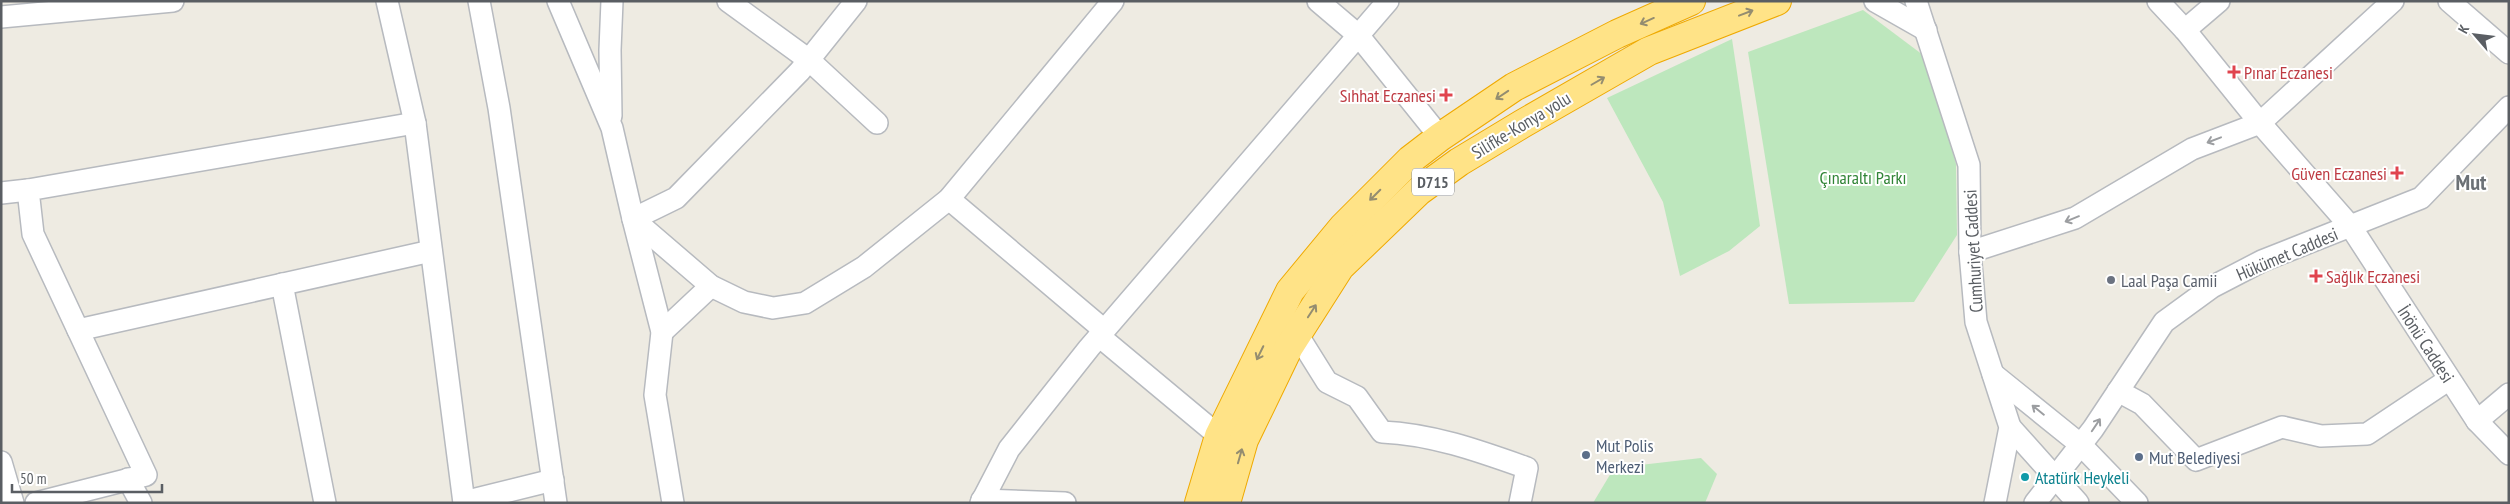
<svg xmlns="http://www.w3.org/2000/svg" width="2510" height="504" viewBox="0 0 2510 504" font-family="'PT Sans Narrow',sans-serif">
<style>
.green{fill:#bde7bd}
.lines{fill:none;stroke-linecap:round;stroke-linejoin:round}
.minor-casing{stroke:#b7babf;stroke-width:24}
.highway-casing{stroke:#efa900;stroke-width:30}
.minor{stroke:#fff;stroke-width:21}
.highway{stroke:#ffe387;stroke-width:28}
.oneway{stroke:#948d70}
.oneway2{stroke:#9c9ea1}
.health-dot{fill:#e0444e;stroke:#fff;stroke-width:2}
.worship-dot{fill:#6b7280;stroke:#fff;stroke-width:2}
.service-dot{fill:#5c6f8a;stroke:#fff;stroke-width:2}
.culture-dot{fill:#0f9aa8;stroke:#fff;stroke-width:2}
.labels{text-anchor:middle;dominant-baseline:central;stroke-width:4;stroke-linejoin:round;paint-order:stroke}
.shield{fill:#fff;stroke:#8c8e92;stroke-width:1}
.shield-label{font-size:16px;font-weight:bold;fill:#5a5e63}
.health-label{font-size:18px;fill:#be3a42;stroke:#fff;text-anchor:start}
.street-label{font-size:18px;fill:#5a5e63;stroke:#fff}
.park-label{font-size:18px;fill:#308436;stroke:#fff}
.worship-label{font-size:18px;fill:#5b616d;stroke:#fff;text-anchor:start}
.service-label{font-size:18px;fill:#4e5e75;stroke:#fff;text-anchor:start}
.culture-label{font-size:18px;fill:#0d838f;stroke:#fff;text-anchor:start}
.district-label{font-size:22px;font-weight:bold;fill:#6b7075;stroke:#fff}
</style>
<rect width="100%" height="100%" fill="#eeebe2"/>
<g class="green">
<polygon points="1863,10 1927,58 1956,164 1957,235 1914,302 1789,304 1748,52"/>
<polygon points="1732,39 1760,226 1729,251 1680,276 1663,202 1607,98"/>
<polygon points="1701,458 1717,474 1705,503 1593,503 1614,468"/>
</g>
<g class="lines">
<defs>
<g id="minor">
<polyline points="387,1 415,123 464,503"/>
<polyline points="479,1 499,108 556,503"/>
<polyline points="558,1 612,128 633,219 711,286 744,302 773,308 805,303 864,267 949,199 1113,1"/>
<polyline points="728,1 809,60 877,123"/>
<polyline points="1318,1 1358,35 1440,137"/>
<polyline points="1875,1 1926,30"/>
<polyline points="1916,1 1969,165 1970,252 1976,322 2010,427 1995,503"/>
<polyline points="2158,1 2185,30 2260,123 2351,227 2477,421 2509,454"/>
<polyline points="2449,1 2509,53"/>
<polyline points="1,17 173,1"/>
<polyline points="2185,30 2219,1"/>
<polyline points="611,116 610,50 612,1"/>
<polyline points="1,193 28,190"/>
<polyline points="949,199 1104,330"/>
<polyline points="1970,252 2075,218 2192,149 2260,123 2393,1"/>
<polyline points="282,284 325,503"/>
<polyline points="78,330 431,251"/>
<polyline points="662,332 711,286"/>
<path d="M 1297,334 L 1327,382 L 1357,397 L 1382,432 C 1432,434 1479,451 1527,468 L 1520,503"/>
<polyline points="1099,336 1219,436"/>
<polyline points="1993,374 2081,445 2137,503"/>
<polyline points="2118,391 2142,404 2196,460 2282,427 2321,436 2367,434 2448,380"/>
<polyline points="2477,421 2509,394"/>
<polyline points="2010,427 2078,503"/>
<polyline points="1,462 13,503"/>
<polyline points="128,479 141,503"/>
<polyline points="982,500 1065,503"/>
<polyline points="464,502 553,480"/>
<polyline points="36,503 146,475 33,234 28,190 415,123"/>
<polyline points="673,503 655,395 662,332 633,219 676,198 800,71 856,1"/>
<polyline points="981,503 1009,449 1089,348 1388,1"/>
<polyline points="2035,503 2093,429 2164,322 2212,287 2262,261 2421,198 2509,107"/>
</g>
<g id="highway">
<polyline points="1199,503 1219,436 1290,291 1343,227 1410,160 1440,137 1514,87 1617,34 1691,1"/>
<polyline points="1226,503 1244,440 1289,347 1340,267 1419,191 1459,162 1522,124 1649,51 1777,1"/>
</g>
</defs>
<use href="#minor" class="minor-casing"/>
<use href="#highway" class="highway-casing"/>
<use href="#minor" class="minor"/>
<use href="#highway" class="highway"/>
</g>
<defs><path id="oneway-shaft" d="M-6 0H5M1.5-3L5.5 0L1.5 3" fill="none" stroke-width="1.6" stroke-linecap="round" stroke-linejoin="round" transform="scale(1.25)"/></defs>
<g class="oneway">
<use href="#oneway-shaft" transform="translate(1746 13) rotate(-21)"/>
<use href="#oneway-shaft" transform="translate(1647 21) rotate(156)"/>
<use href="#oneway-shaft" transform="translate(1598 81) rotate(-30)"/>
<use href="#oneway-shaft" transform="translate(1502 95) rotate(146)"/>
<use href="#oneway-shaft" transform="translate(1375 195) rotate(135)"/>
<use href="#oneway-shaft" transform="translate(1312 311) rotate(-57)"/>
<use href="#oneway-shaft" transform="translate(1260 353) rotate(116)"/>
<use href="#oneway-shaft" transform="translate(1240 456) rotate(-74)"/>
</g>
<g class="oneway2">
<use href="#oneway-shaft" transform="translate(2214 140) rotate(159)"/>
<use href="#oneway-shaft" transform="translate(2072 219) rotate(158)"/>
<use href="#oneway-shaft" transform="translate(2038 410) rotate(-141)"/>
<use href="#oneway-shaft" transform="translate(2096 425) rotate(-56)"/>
</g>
<g class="health-dot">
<path d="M2231.5 64.5h5v5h5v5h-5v5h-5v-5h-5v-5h5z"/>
<path d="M1443.5 87.5h5v5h5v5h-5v5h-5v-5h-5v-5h5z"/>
<path d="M2394.5 165.5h5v5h5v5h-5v5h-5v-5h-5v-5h5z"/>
<path d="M2313.5 268.5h5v5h5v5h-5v5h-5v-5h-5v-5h5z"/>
</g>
<circle class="worship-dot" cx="2111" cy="280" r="5"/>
<g class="service-dot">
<circle cx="1586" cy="455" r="5"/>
<circle cx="2139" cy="457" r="5"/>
</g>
<circle class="culture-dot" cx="2025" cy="477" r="5"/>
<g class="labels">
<rect class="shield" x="1412" y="168.5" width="42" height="27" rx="4"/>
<g class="shield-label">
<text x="1433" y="182">D715</text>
</g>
<g class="health-label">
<text x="2244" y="72">Pınar Eczanesi</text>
<text x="1436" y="95" text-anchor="end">Sıhhat Eczanesi</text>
<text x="2387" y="173" text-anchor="end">Güven Eczanesi</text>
<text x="2326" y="276">Sağlık Eczanesi</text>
</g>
<g class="street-label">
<text transform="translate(1521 125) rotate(-31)">Silifke-Konya yolu</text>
<text transform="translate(1973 251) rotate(-93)">Cumhuriyet Caddesi</text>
<text transform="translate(2287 254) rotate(-23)">Hükümet Caddesi</text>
<text transform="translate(2426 344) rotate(57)">İnönü Caddesi</text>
</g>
<g class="park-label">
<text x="1863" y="177">Çınaraltı Parkı</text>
</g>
<g class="worship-label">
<text x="2121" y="280">Laal Paşa Camii</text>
</g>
<g class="service-label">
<text x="1596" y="445">Mut Polis<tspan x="1596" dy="21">Merkezi</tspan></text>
<text x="2149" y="457">Mut Belediyesi</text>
</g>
<g class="culture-label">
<text x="2035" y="477">Atatürk Heykeli</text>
</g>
<g class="district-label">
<text x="2471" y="182">Mut</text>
</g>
</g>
<rect width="2510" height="504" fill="none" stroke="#5a5e63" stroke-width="5"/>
<g transform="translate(2475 35) rotate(298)" stroke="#ffffff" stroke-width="4" paint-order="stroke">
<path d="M0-4L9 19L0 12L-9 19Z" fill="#5a5e63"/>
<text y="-8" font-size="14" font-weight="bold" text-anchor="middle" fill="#5a5e63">K</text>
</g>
<path d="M12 484v8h150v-8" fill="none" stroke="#5a5e63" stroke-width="2.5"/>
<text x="20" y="484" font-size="15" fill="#5a5e63" stroke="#ffffff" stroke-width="4" paint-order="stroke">50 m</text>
</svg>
